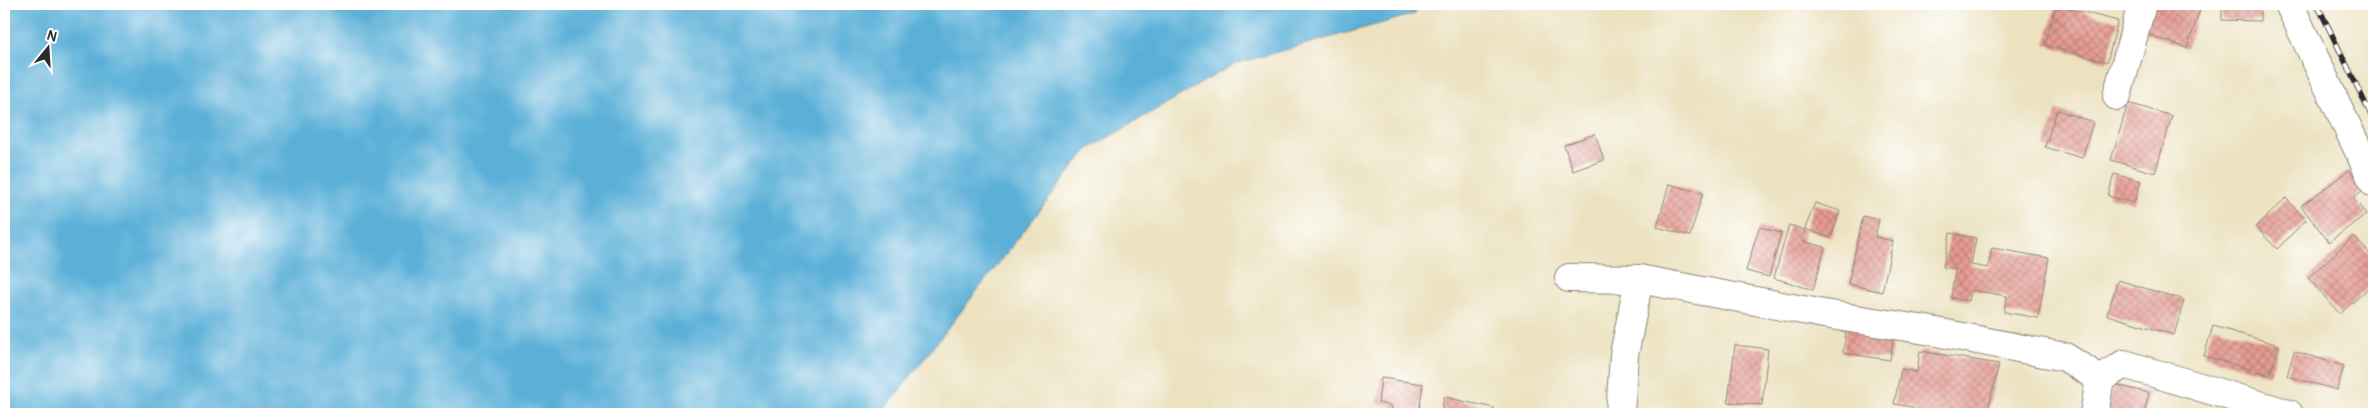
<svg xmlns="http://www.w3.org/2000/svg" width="2378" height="418" viewBox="0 0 2378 418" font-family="Pangolin,sans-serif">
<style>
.water{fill:#5cb0d8;stroke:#446e82}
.building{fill:url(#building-cross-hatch)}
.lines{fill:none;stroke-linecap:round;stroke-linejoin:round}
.street-casing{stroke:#8c8676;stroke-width:30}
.street{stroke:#fff;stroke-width:28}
.rail-casing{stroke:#2b2b2b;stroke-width:5.5}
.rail{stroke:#fff;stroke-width:4;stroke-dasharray:11;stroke-linecap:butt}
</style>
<defs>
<pattern id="building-cross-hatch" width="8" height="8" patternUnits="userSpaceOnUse" patternTransform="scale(1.25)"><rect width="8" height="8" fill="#e69b92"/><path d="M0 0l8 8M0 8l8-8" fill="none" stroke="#bb7f77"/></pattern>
</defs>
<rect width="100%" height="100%" fill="#fff"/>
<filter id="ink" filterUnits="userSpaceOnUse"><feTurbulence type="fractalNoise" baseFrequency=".02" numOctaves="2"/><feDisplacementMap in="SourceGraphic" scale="10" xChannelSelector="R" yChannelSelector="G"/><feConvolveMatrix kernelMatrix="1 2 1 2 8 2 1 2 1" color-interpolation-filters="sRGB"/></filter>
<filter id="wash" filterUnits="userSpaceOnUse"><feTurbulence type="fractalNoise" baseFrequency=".0096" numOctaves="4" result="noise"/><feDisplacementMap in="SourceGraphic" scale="20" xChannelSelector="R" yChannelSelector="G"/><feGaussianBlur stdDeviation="1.12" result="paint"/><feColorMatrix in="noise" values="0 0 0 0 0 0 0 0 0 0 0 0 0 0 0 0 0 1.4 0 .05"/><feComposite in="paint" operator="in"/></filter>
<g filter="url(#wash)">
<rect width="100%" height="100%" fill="#ece2c0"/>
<polygon class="water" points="4,4 1417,4 1415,14 1234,64 1087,150 881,414 4,414"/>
<g id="blocks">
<g class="building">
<polygon points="2149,4 2202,4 2187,48 2140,32"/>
<polygon points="2222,4 2261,4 2260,21 2222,20"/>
<polygon points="2056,5 2118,21 2107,62 2045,45"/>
<polygon points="2128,103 2172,116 2155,173 2111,160"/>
<polygon points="2057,110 2093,122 2082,158 2045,147"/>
<polygon points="1595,134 1604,160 1573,171 1564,145"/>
<polygon points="2349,170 2364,189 2353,198 2366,214 2329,242 2301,206"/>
<polygon points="2114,174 2141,181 2134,203 2108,196"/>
<polygon points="1669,184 1703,193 1690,236 1657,227"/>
<polygon points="2286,198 2306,220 2277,249 2256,227"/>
<polygon points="1815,203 1840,211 1831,238 1805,229"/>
<polygon points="1863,216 1879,220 1875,237 1893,241 1882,292 1848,284"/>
<polygon points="1789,225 1805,230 1802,241 1825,247 1813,290 1774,278"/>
<polygon points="1759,227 1781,233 1769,277 1746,271"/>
<polygon points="1950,233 1976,238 1971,265 1988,268 1992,248 2049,258 2038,318 2004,312 2007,296 1971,290 1969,301 1951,298 1955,269 1943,267"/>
<polygon points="2354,236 2374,259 2374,283 2340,314 2308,278"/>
<polygon points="2118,280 2184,300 2174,335 2107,315"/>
<polygon points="1847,326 1894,333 1890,360 1843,353"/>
<polygon points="2213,326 2279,345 2270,375 2204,356"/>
<polygon points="1735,345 1768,349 1762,405 1728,402"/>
<polygon points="1920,351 1999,364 1987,414 1911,414 1912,407 1894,404 1901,369 1917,372"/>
<polygon points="2294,351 2344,366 2337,390 2287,376"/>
<polygon points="1381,378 1423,384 1419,411 1406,409 1405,414 1391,414 1392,406 1378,403"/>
<polygon points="2113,384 2149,393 2144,414 2106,414"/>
<polygon points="1444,397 1494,408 1493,414 1441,414"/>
</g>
</g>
</g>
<g filter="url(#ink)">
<use href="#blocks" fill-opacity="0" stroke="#8c8676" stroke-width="1"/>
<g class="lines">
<defs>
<g id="street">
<polyline points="2289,4 2374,183"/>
<polyline points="2117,96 2142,4"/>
<polyline points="1569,278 1639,279 1824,314 1926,330 2065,357 2100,379"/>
<polyline points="1620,414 1624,355 1639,279"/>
<polyline points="2094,414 2100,379 2124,364 2289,414"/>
</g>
</defs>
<use href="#street" class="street-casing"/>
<use href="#street" class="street"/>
<defs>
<polyline id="rail" points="2317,4 2374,121"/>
</defs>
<use href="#rail" class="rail-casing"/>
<use href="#rail" class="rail"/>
</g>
</g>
<rect width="2378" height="418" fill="none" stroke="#fff" stroke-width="20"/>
<g transform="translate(48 48) rotate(18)" stroke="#ffffff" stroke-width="4" paint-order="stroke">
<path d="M0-4L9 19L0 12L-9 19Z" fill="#2b2b2b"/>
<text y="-8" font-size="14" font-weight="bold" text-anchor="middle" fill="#2b2b2b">N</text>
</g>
</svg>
